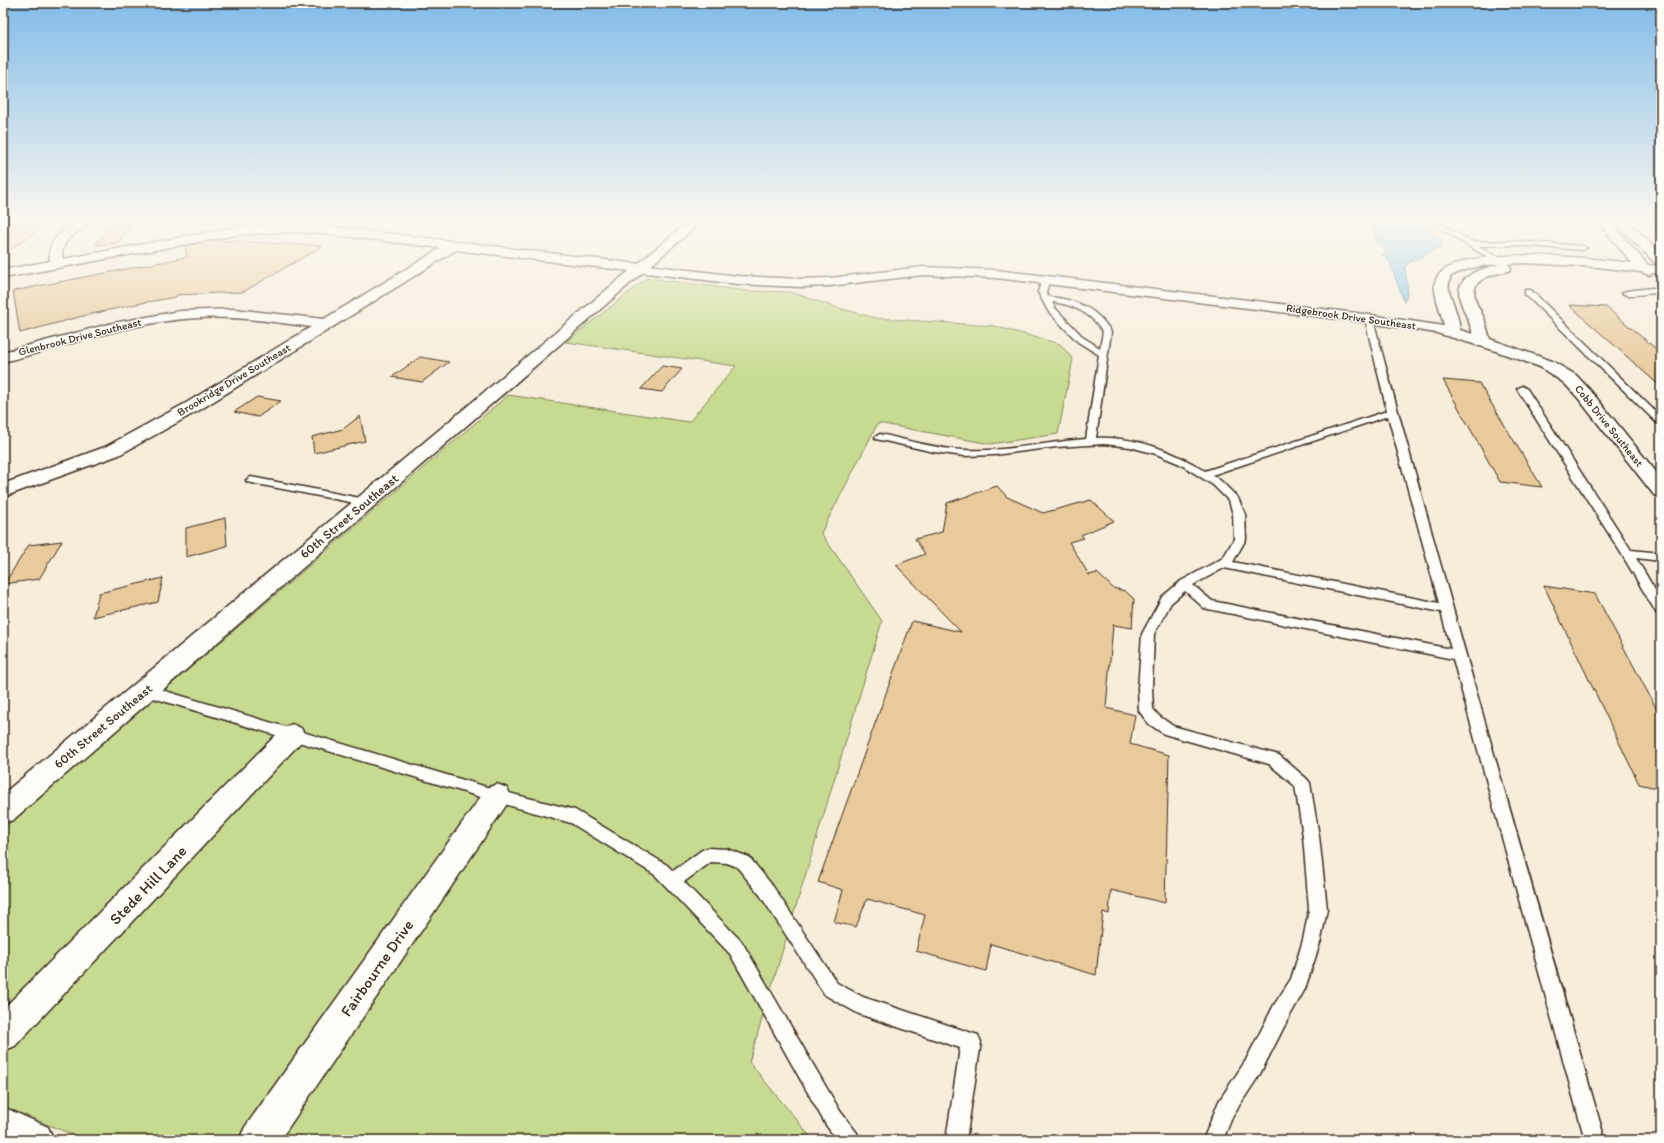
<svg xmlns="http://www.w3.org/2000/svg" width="1664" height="1143" viewBox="0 0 1664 1143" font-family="Itim,sans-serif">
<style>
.green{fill:#c7db90;stroke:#818257}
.water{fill:#8ac8ea;stroke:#6a8998}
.building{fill:#e8ca9b;stroke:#3b2a1e}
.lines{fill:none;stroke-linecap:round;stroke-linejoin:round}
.lane-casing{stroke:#3b2a1e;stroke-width:3}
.street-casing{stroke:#3b2a1e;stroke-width:3}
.secondary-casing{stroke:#3b2a1e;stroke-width:3}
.lane{fill:#fdfcf7;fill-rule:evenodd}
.street{fill:#fdfcf7;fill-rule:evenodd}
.secondary{fill:#fdfcf7;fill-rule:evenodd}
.labels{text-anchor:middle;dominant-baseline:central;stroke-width:3;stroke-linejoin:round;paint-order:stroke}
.far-street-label{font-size:11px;fill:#3b2a1e;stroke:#fdfcf7}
.street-label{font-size:13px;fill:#3b2a1e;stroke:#fdfcf7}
.near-street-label{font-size:16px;fill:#3b2a1e;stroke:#fdfcf7}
</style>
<rect width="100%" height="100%" fill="#f7eddb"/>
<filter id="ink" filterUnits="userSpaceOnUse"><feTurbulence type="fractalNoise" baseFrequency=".025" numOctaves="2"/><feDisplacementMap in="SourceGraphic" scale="8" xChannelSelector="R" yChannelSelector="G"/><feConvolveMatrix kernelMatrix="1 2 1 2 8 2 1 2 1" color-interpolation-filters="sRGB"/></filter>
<g filter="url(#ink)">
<polygon class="green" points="647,278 747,291 791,292 835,307 876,318 994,326 1060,344 1073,359 1058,434 990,444 878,423 821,533 882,621 749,1062 813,1140 85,1140 3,1106 3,829 508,395 689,422 736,366 566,342"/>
<path class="water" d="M 1369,221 L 1412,221 L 1423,226 L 1442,241 L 1442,246 L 1410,262 L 1405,267 C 1405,279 1411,290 1404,302 L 1390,263 L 1387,258 L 1382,255 L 1387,252 L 1377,241 L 1373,226 Z"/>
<g class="building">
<polygon points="119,221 134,221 118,243 95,245 112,224"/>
<polygon points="50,222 3,254 3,233 18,223"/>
<polygon points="215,240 323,246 243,292 177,295 176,297 136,304 79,317 20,333 13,291 187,257 185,246"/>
<polygon points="1569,305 1606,307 1661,353 1661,387"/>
<polygon points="420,357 449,362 422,382 392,377"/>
<polygon points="662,366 682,369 662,392 641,389"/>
<polygon points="1443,380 1479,383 1542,487 1500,482"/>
<polygon points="257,397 281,401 258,417 234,412"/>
<polygon points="360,416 365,441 314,453 312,437 343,429"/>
<polygon points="997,486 1007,497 1043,513 1091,500 1114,521 1081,535 1084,538 1069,542 1089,575 1097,573 1113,588 1125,591 1134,599 1132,628 1113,625 1106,708 1135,715 1130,744 1169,755 1165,903 1111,890 1109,914 1103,912 1096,975 991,944 986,971 916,951 925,915 867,899 856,927 834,922 843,890 818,882 912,621 961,632 896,565 925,554 915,539 942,532 947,503"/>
<polygon points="225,518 227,546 186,557 186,528"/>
<polygon points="62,541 39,579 4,584 29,545"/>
<polygon points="163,578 158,602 93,617 99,593"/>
<polygon points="1544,586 1595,594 1661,717 1661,789 1639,784"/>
</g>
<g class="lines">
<defs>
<g id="lane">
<polygon points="1430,221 1437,221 1472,242 1514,241 1583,246 1587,248 1583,250 1514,245 1479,246 1508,263 1508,267 1505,267 1467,245"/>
<path d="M 1043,277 L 1046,277 L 1050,279 L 1046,292 L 1049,297 C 1075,299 1098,309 1111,332 L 1096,438 C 1134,436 1174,451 1205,471 L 1387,411 L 1365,319 L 1369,317 L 1373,319 C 1394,399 1417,479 1439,559 C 1493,753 1549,946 1605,1140 L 1585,1140 L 1453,659 L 1208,609 L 1204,608 L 1185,591 L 1171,603 L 1154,634 L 1152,688 L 1153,709 L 1159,716 L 1173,726 L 1279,755 L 1307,779 L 1310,783 L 1319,836 L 1327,909 L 1321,940 L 1305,989 L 1288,1019 L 1260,1074 L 1233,1115 L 1223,1140 L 1203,1140 L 1219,1101 L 1246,1060 L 1274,1005 L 1291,979 L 1303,940 L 1309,909 L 1303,836 L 1295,786 L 1269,764 L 1164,734 L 1149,724 L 1139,711 L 1138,688 L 1142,634 L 1162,597 L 1181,581 L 1223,558 L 1234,539 L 1233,514 L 1229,501 L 1213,485 L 1180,464 L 1156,454 L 1130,447 L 1104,444 L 1057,447 L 994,455 L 964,456 L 934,452 L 876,439 L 875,437 L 880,434 C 908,440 936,449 964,450 C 1005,452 1046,442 1086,439 L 1099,355 L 1078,342 L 1048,311 L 1038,292 ZM 1052,302 C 1072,304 1093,314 1103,332 L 1100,348 L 1084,338 L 1055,308 ZM 1388,416 L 1439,603 L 1233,562 L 1246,539 L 1245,514 L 1238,498 L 1221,481 L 1212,475 ZM 1224,568 L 1441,612 L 1451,649 L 1212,601 L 1193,585 Z"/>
<path d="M 1653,288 L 1661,289 L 1661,293 C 1652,292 1628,298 1622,293 L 1626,291 Z"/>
<polygon points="1525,290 1531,290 1661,417 1661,425 1658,424 1525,294"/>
<polygon points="1522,386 1527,389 1631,550 1661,553 1661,561 1636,558 1661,600 1661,615 1657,614 1621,553 1517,389"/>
<polygon points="251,477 365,499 370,502 365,505 247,482 246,480"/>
<polygon points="145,685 497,790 575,810 667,865 673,871 702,850 708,848 727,849 749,857 772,885 837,983 863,997 978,1035 981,1042 966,1140 946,1140 960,1048 859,1014 825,995 760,895 737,867 727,863 711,862 684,882 742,942 840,1111 857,1133 860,1140 837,1140 826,1125 730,954 655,875 571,823 497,802 140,694 138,690 140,686"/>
</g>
<g id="street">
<path d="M 78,221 L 91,221 C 81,235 58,236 63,259 L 236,227 L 281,224 L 319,225 L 738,276 L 802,279 L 829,278 L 923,267 L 996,270 L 1356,313 L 1444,326 C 1442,315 1432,290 1435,282 C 1447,240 1597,259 1632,263 L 1597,221 L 1609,221 L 1648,265 L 1661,266 L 1661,274 L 1654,273 L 1649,275 L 1641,272 L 1597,267 L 1526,263 L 1504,264 L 1509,265 L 1511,268 L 1509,271 C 1494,274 1470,278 1475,298 C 1476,305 1481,311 1484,318 C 1486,325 1488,332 1490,339 L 1552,361 L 1576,375 L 1590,390 L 1661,478 L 1661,497 L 1654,495 L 1578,398 L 1564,383 L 1540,367 L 1493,350 L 1437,333 L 1356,321 L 996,278 L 923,275 L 829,286 L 802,287 L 738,284 L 456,250 L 198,411 L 119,455 L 3,497 L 3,484 L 105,447 L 186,403 L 311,327 C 274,322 237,316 199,318 C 132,321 68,346 3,362 L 3,352 L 113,323 L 180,311 L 234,309 L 324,319 L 441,248 L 319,233 L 281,232 L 236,235 L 3,278 L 3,270 L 50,261 C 46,240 62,231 78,221 ZM 1504,264 C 1486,267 1454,274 1460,299 C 1463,311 1470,322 1473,334 L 1460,330 C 1459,323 1458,316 1455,309 C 1452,297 1445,288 1451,276 C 1469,267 1484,265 1504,264 Z"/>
<polygon points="1618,221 1630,221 1632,225 1661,254 1661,265 1656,264 1623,230"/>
<polygon points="292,724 301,728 305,735 301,742 15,1046 3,1051 3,1009 283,728"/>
<polygon points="497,784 507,788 511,796 507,804 280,1140 239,1140 245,1127 487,788"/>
<polygon points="3,1107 48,1127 54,1140 3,1140"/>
</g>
<polygon id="secondary" points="689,221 702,221 13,820 3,823 3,794"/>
</defs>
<use href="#lane" class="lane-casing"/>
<use href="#street" class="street-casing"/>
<use href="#secondary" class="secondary-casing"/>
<use href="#lane" class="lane"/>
<use href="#street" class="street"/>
<use href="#secondary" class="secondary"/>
</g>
</g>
<linearGradient id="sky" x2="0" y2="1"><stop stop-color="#82bce9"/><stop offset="0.58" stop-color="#fbf7ef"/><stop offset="1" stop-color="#fbf7ef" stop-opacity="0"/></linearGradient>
<rect width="1664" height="381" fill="url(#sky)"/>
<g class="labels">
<g class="far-street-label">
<text transform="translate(1351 317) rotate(8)">Ridgebrook Drive Southeast</text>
<text transform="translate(80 337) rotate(-14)">Glenbrook Drive Southeast</text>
<text transform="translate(234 380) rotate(-31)">Brookridge Drive Southeast</text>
<text transform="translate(1609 426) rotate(51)">Cobb Drive Southeast</text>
</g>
<g class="street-label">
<text transform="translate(349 516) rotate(-40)">60th Street Southeast</text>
<text transform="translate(103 726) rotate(-40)">60th Street Southeast</text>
</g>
<g class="near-street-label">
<text transform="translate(148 885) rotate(-46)">Stede Hill Lane</text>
<text transform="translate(377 968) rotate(-55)">Fairbourne Drive</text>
</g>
</g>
<rect width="1664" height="1143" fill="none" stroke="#fdfcf7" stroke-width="16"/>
<rect x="8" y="8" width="1648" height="1127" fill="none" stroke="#3b2a1e" stroke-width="1.5" filter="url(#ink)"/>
</svg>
